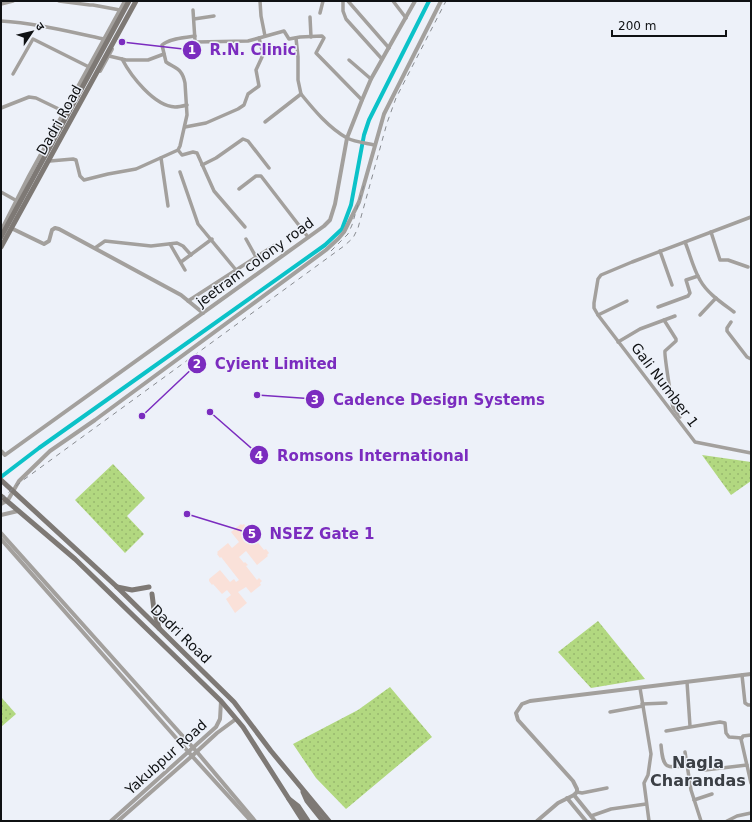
<svg xmlns="http://www.w3.org/2000/svg" width="752" height="822" viewBox="0 0 752 822" font-family="'DejaVu Sans','Noto Sans Devanagari',sans-serif">
<style>
.commercial{fill:#fae1d9}
.green{fill:url(#green-dots)}
.lines{fill:none;stroke-linecap:round;stroke-linejoin:round}
.canal{stroke:#0bc2c8;stroke-width:4}
.minor{stroke:#a3a09d;stroke-width:3.5}
.tertiary{stroke:#a3a09d;stroke-width:4}
.secondary{stroke:#7e7975;stroke-width:5}
.rail{stroke:#888b90;stroke-width:1;stroke-dasharray:5 5;stroke-linecap:butt}
.secondary-bridge{stroke:#7e7975;stroke-width:5}
.labels{text-anchor:middle;dominant-baseline:central;stroke-width:3;stroke-linejoin:round;paint-order:stroke}
.street-label{font-size:14px;fill:#0f1113;stroke:#edf1f9}
.quarter-label{font-size:16px;font-weight:bold;fill:#3b3f45;stroke:#edf1f9}
.leader{fill:none;stroke:#7b2cbf;stroke-width:1.5}
.callout-dot{fill:#7b2cbf;stroke:#edf1f9;stroke-width:1.5}
.mark-label{font-size:12px;text-anchor:middle;font-weight:bold;fill:#fff}
.callout-label{font-size:15px;text-anchor:middle;font-weight:bold;fill:#7b2cbf;stroke:#edf1f9;stroke-width:3;stroke-linejoin:round;paint-order:stroke}
</style>
<defs>
<pattern id="green-dots" width="8" height="8" patternUnits="userSpaceOnUse"><rect width="8" height="8" fill="#b2d880"/><path d="M2 2h.1M6 6h.1" fill="none" stroke="#98b86e" stroke-width="1.8" stroke-linecap="round"/></pattern>
</defs>
<rect width="100%" height="100%" fill="#edf1f9"/>
<polygon class="commercial" points="241,524 242,525 244,524 246,527 245,528 251,536 247,540 250,544 256,540 264,550 266,549 269,553 267,555 268,556 257,565 246,551 239,557 244,563 245,562 248,565 246,566 257,580 259,578 262,581 260,583 261,585 251,593 246,587 238,592 247,603 235,613 226,599 231,595 227,590 222,594 213,584 212,585 209,581 209,579 220,570 230,582 234,579 236,582 239,580 221,557 220,558 217,554 218,553 217,552 228,543 232,548 239,542 231,532"/>
<g class="green">
<polygon points="702,455 751,462 751,481 731,495"/>
<polygon points="113,464 145,498 127,516 144,534 125,553 75,500"/>
<polygon points="598,621 645,679 591,688 558,652"/>
<polygon points="390,687 432,737 346,809 316,778 293,744 358,710"/>
<polygon points="1,697 16,714 1,727"/>
</g>
<g class="lines">
<polyline class="canal" points="1,477 39,448 325,245 342,229 351,205 364,135 369,120 429,1"/>
<g class="minor">
<polyline points="59,1 90,5 93,5 120,10"/>
<polyline points="260,1 261,16 265,36"/>
<polyline points="343,1 343,11 346,19 382,59"/>
<polyline points="348,1 389,48"/>
<polyline points="393,1 406,18"/>
<polyline points="1,4 13,1"/>
<polyline points="320,13 323,1"/>
<polyline points="310,17 311,37"/>
<polyline points="194,19 214,16"/>
<path d="M 1,21 C 36,23 70,32 104,39"/>
<polyline points="259,38 284,31 289,39 300,37 322,36 324,38 316,53 362,100"/>
<polyline points="109,56 126,60 148,60 164,54"/>
<path d="M 122,59 C 131,76 154,106 175,107 C 179,107 183,106 187,105"/>
<polyline points="349,60 371,79"/>
<polyline points="13,74 33,39 89,67"/>
<path d="M 301,94 C 314,110 329,128 347,138 C 355,142 365,143 374,145"/>
<polyline points="1,108 29,97 36,98 65,112"/>
<polyline points="265,122 301,94 298,80 298,57 296,38"/>
<polyline points="185,127 206,123 238,109 244,105 248,94 259,86 256,70 262,57 262,50 259,38 248,41 196,42 195,41 193,10"/>
<polyline points="178,150 182,155 193,152 197,153 214,191 245,227"/>
<polyline points="161,158 168,206"/>
<path d="M 50,161 L 73,159 L 76,160 L 80,176 L 84,180 L 108,174 L 136,169 L 178,150 L 180,146 L 187,115 L 185,83 C 182,68 176,69 166,62 L 162,45 C 170,38 185,38 195,36"/>
<polyline points="202,165 216,158 243,139 248,141 269,168"/>
<polyline points="180,172 198,224 236,270 188,301"/>
<polyline points="239,189 256,176 261,176 308,237"/>
<polyline points="1,192 17,201"/>
<polyline points="751,217 632,262 601,275 598,279 594,303 594,308 598,315 695,442 751,453"/>
<polyline points="711,232 720,260 728,260 748,267"/>
<polyline points="246,239 256,257"/>
<path d="M 685,242 C 690,254 693,268 700,280 C 707,293 722,303 734,312"/>
<polyline points="170,244 185,270"/>
<polyline points="95,248 105,241 151,246 177,243 183,246 191,255"/>
<polyline points="660,251 672,285"/>
<polyline points="181,262 212,239"/>
<polyline points="236,270 275,245"/>
<polyline points="658,307 688,296 690,293 686,280 698,276"/>
<polyline points="598,315 627,301"/>
<polyline points="700,315 716,298"/>
<path d="M 664,320 L 676,339 L 676,341 L 665,351 C 664,354 672,404 673,407 C 675,411 678,414 680,417"/>
<polyline points="731,322 727,328 727,331 747,357 751,359"/>
<polyline points="618,342 640,329 675,316"/>
<polyline points="742,675 745,703 748,705 751,705"/>
<polyline points="687,682 690,726"/>
<polyline points="640,688 651,754 648,775 644,783 649,821"/>
<polyline points="642,704 666,703"/>
<polyline points="610,712 643,706"/>
<polyline points="666,731 720,722 725,723 726,733 729,737 742,738"/>
<polyline points="751,735 743,736 741,739 751,783"/>
<path d="M 661,745 C 663,769 666,769 688,765"/>
<polyline points="685,752 691,790 701,821"/>
<polyline points="705,770 747,765"/>
<polyline points="577,792 582,793 607,788"/>
<polyline points="694,800 712,794"/>
<polyline points="591,816 611,809 646,804"/>
<polyline points="727,821 737,816 751,813"/>
</g>
<g class="tertiary">
<polyline points="100,71 112,49"/>
<polyline points="13,229 44,244 49,241 52,230 55,228 59,229 181,295 203,313"/>
<polyline points="1,231 29,176 125,1"/>
<polyline points="1,451 5,455 324,226 330,220 335,204 347,138 362,100 371,79 415,1"/>
<polyline points="1,504 8,500 19,481 50,451 95,420 326,250 338,239 344,232 359,202 384,114 441,1"/>
<polyline points="1,515 18,511"/>
<polyline points="1,533 197,752 255,821"/>
<polyline points="1,539 192,756 251,821"/>
<polyline points="574,795 595,821"/>
<polyline points="567,798 586,821"/>
<polyline points="111,821 216,727 220,719 221,701"/>
<polyline points="118,821 192,756 217,733 236,719"/>
<polyline points="537,821 558,803 574,795 577,792 577,789 573,781 518,720 516,713 522,704 530,701 751,674"/>
</g>
<g class="secondary">
<polyline points="1,480 116,586 234,702 271,751 329,821"/>
<polyline points="1,496 75,559 221,701 243,727 303,821"/>
<polyline points="117,587 132,590 149,587"/>
<polyline points="152,594 154,610 159,628"/>
<polyline points="303,792 307,801 323,821"/>
<polyline points="289,799 298,806 308,821"/>
</g>
<g class="rail">
<polyline points="331,251 348,234 352,225 364,185"/>
<polyline points="1,499 22,481 344,246 353,238 358,228 387,123 396,98 446,1"/>
</g>
<g class="secondary-bridge">
<polyline points="1,237 129,1"/>
<polyline points="1,247 136,1"/>
</g>
</g>
<g class="labels">
<g class="street-label">
<text transform="translate(59 120) rotate(-61)">Dadri Road</text>
<text transform="translate(255 262) rotate(-36)">jeetram colony road</text>
<text transform="translate(665 385) rotate(53)">Gali Number 1</text>
<text transform="translate(181 634) rotate(44)">Dadri Road</text>
<text transform="translate(166 757) rotate(-42)">Yakubpur Road</text>
</g>
<g class="quarter-label">
<text x="698" y="762">Nagla<tspan x="698" dy="18">Charandas</tspan></text>
</g>
</g>
<path class="leader" d="M122 42L192 50M142 416L197 364M257 395L315 399M210 412L259 455M187 514L252 534"/>
<g class="callout-dot">
<circle cx="122" cy="42" r="4"/>
<circle cx="142" cy="416" r="4"/>
<circle cx="257" cy="395" r="4"/>
<circle cx="210" cy="412" r="4"/>
<circle cx="187" cy="514" r="4"/>
<circle cx="192" cy="50" r="10"/>
<circle cx="197" cy="364" r="10"/>
<circle cx="315" cy="399" r="10"/>
<circle cx="259" cy="455" r="10"/>
<circle cx="252" cy="534" r="10"/>
</g>
<g class="mark-label">
<text x="192" y="54">1</text>
<text x="197" y="368">2</text>
<text x="315" y="404">3</text>
<text x="259" y="460">4</text>
<text x="252" y="538">5</text>
</g>
<g class="callout-label">
<text x="253" y="55">R.N. Clinic</text>
<text x="276" y="369">Cyient Limited</text>
<text x="439" y="405">Cadence Design Systems</text>
<text x="373" y="461">Romsons International</text>
<text x="322" y="539">NSEZ Gate 1</text>
</g>
<rect width="752" height="822" fill="none" stroke="#0f1113" stroke-width="4"/>
<g transform="translate(32 32) rotate(55)" stroke="#edf1f9" stroke-width="3" paint-order="stroke">
<path d="M0-3L7 15L0 10L-7 15Z" fill="#0f1113"/>
<text y="-6" font-size="11" font-weight="bold" text-anchor="middle" fill="#0f1113">उ</text>
</g>
<path d="M612 30v6h114v-6" fill="none" stroke="#0f1113" stroke-width="2"/>
<text x="618" y="30" font-size="12" fill="#0f1113" stroke="#edf1f9" stroke-width="3" paint-order="stroke">200 m</text>
</svg>
